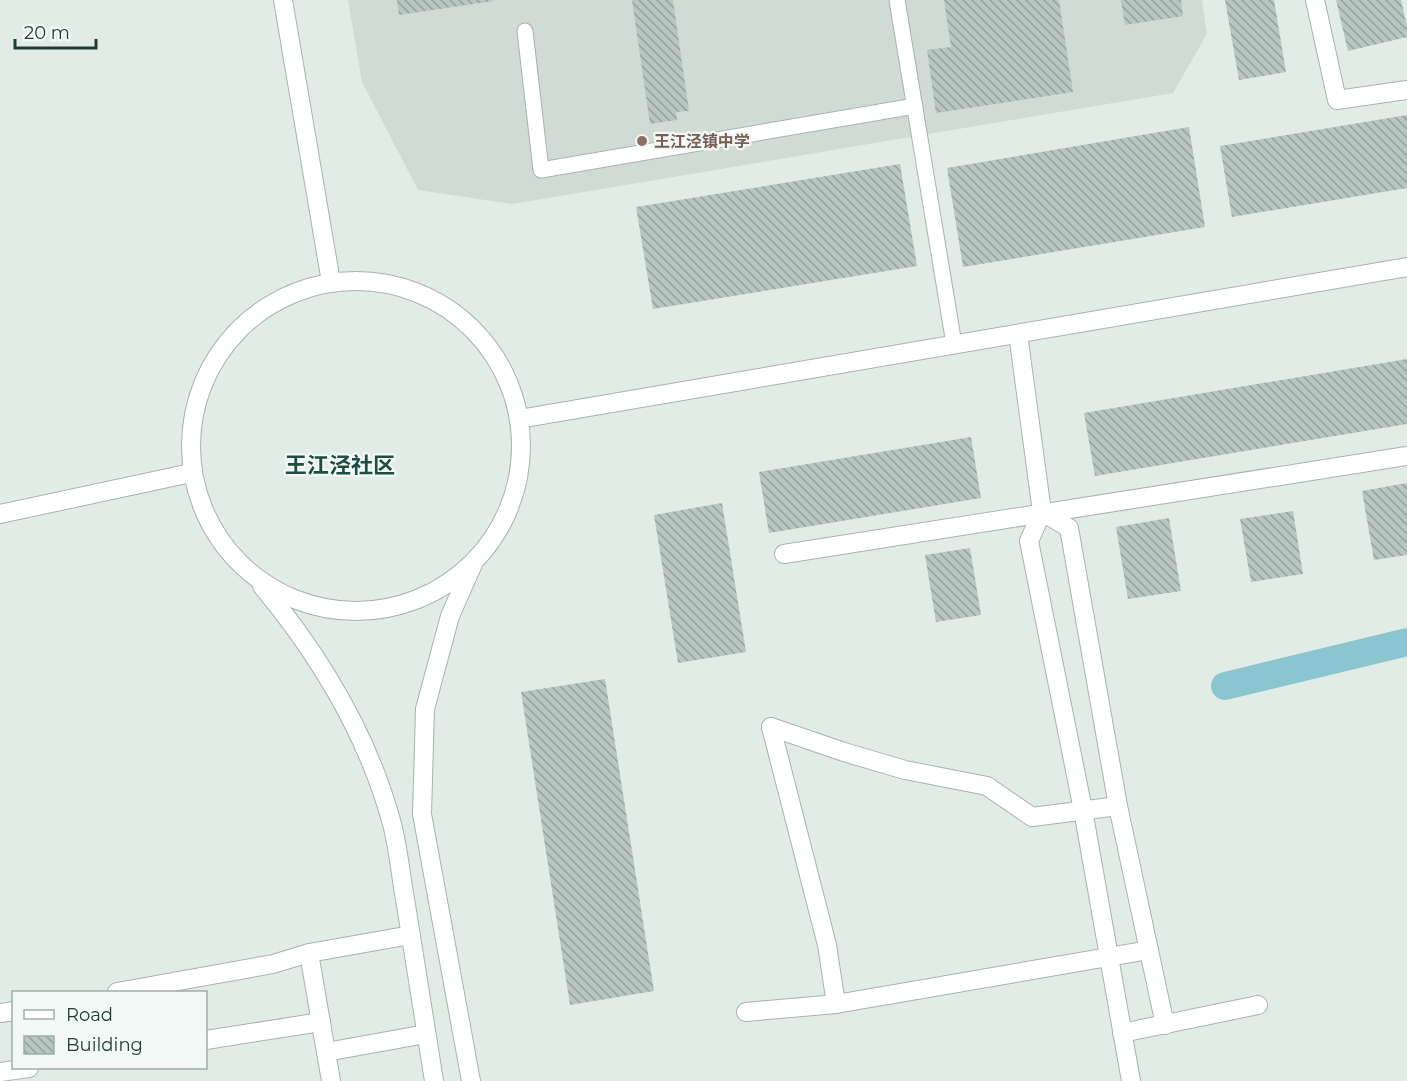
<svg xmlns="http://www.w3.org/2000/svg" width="1407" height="1081" viewBox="0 0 1407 1081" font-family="Montserrat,'Noto Sans SC',sans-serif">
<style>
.built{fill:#d0dbd6}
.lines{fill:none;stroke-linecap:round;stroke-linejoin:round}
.canal{stroke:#8bc5cf;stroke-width:28}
.building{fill:url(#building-back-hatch)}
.service-casing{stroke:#a5b4ae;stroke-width:17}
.minor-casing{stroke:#a5b4ae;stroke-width:20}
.tertiary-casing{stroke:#a5b4ae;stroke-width:20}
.service{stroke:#fff;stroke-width:15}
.minor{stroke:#fff;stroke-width:18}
.tertiary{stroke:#fff;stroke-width:18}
.education-dot{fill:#8d6e63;stroke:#f2f8f5;stroke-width:2}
.labels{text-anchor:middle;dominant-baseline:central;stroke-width:4.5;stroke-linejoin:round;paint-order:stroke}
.education-label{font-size:16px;font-weight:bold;fill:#785e54;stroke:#f2f8f5;text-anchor:start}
.district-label{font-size:22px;font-weight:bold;fill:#1f4d42;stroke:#f2f8f5}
</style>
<defs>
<pattern id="building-back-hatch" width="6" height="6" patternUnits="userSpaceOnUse" patternTransform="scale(1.5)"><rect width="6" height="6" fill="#b7c6c0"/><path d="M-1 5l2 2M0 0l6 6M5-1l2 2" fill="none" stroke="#94a29d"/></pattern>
</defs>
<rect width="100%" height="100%" fill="#e2ece7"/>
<polygon class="built" points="348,0 1202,0 1207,34 1173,93 512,204 418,190 362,82"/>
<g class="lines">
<polyline class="canal" points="1225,686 1407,642"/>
</g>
<g class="building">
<polygon points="397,0 494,0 494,1 399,15"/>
<polygon points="632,0 673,0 689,111 676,112 677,120 650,124"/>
<polygon points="944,0 1059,0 1073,92 936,113 927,50 951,47"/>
<polygon points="1121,0 1181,0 1183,16 1125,25"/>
<polygon points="1225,0 1274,0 1286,72 1239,80"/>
<polygon points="1336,0 1401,0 1407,26 1407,37 1348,51"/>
<polygon points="1407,115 1407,188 1232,217 1220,146"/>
<polygon points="1189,127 1205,227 963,267 947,168"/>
<polygon points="900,164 917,266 653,309 636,207"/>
<polygon points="1407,359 1407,424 1095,476 1084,413"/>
<polygon points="971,437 981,498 769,533 759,472"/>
<polygon points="1407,483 1407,555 1374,560 1362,491"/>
<polygon points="722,503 746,652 678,663 654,515"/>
<polygon points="1293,511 1303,574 1251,582 1240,519"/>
<polygon points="1169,518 1181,591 1128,599 1116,527"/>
<polygon points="970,548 981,615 936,622 925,555"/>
<polygon points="605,679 654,991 570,1005 521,692"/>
</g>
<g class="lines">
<defs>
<g id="service">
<polyline points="897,0 954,344"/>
<polyline points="525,31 541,170 915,106"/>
</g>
<g id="minor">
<polyline points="1315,0 1337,100 1407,90"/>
<polyline points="1018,334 1042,512 1029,541 1083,810 1131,1081"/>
<polyline points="1042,512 1069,528 1118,806 1165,1025"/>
<polyline points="784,554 1407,456"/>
<polyline points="771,727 844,752 905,770 987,786 1032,817 1118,806"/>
<polyline points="771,727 827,945 836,1004"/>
<polyline points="411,935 309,953 326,1052 426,1034"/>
<polyline points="117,992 273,964 309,953"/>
<polyline points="746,1012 836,1004 1149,950"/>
<polyline points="0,1013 14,1011"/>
<polyline points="1122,1033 1258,1005"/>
<polyline points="206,1040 321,1022"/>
<polyline points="326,1052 331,1081"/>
<polyline points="0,1072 29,1068"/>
</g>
<g id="tertiary">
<polyline points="283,0 331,282"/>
<circle cx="356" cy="446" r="165"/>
<polyline points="519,419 1407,267"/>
<polyline points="0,514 191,473"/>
<path d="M 262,586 C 321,657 368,735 392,824 C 399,851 401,879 406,905 C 415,964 425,1022 434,1081"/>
<polyline points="471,1081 422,814 425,709 450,616 473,564"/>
</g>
</defs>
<use href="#service" class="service-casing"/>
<use href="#minor" class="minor-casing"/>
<use href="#tertiary" class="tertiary-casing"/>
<use href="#service" class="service"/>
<use href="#minor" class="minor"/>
<use href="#tertiary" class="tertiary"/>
</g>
<circle class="education-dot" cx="642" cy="141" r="6"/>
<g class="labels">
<g class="education-label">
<text x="654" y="141">王江泾镇中学</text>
</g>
<g class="district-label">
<text x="340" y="465">王江泾社区</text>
</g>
</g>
<rect x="12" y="991" width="195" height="78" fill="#f2f8f5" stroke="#9fada8" stroke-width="1.5"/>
<rect x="24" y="1010" width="30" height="9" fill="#ffffff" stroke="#9fada8" stroke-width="1.5"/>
<text x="66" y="1021" font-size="18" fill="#223c35">Road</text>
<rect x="24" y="1036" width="30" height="18" fill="url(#building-back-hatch)" stroke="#9fada8" stroke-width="1.5"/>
<text x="66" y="1051" font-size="18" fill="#223c35">Building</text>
<path d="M15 39v9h81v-9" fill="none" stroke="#223c35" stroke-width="3"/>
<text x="24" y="39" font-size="18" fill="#223c35" stroke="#f2f8f5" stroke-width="4.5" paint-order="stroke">20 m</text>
</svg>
